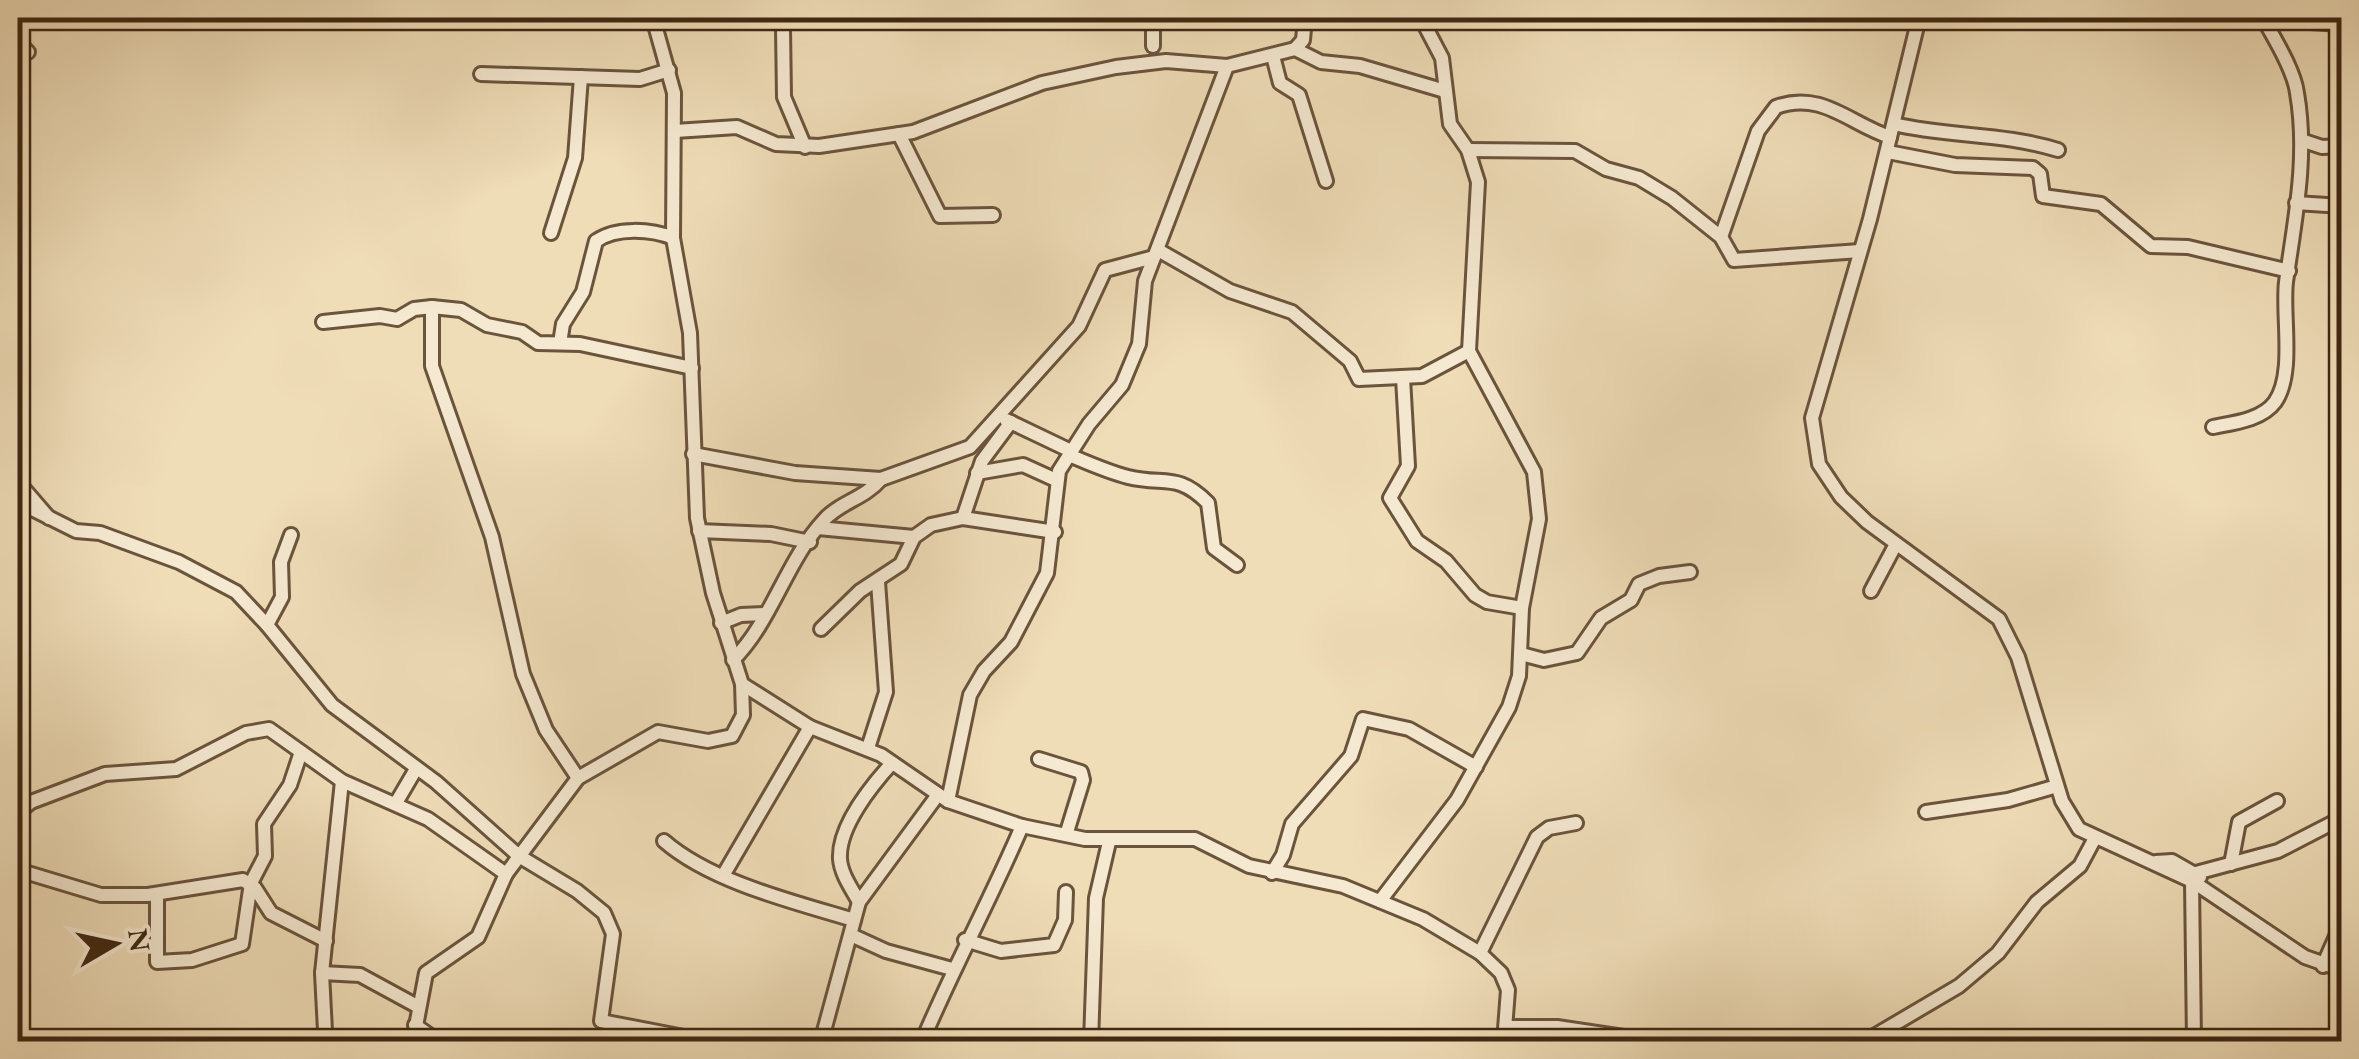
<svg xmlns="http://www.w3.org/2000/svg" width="2359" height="1059" viewBox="0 0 2359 1059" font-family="'EB Garamond',serif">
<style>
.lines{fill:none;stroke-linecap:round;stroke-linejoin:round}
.minor-casing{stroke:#6b543c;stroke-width:18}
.minor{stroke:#f5e9d1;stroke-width:12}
</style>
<rect width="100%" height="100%" fill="#efddb8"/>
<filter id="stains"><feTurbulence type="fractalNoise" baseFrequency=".002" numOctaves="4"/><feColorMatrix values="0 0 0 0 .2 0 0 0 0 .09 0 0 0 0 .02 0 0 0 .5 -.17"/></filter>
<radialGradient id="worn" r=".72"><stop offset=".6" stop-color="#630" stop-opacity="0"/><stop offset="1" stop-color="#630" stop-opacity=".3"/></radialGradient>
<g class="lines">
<defs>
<g id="minor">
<polyline points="778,18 783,28 784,97 805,147"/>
<polyline points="1153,18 1153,46"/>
<polyline points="1919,18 1870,219 1812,418 1819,464 1841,497 1867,522 1999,619 2018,657 2062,801 2079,829 2192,881 2305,957 2342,970"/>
<polyline points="2264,19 2342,24"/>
<polyline points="18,42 28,52"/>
<polyline points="1295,49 1303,40 1305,18"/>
<polyline points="1273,56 1280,83 1299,95 1326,181"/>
<polyline points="481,74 640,79 669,70"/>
<path d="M 1894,124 C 1948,137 2004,133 2058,150"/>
<polyline points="675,131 737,127 776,144 819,146 913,132 1042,83 1116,67 1166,61 1227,66"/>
<polyline points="899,134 940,216 993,215"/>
<polyline points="2304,141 2322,147 2342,146"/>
<polyline points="1468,150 1575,151 1606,169 1639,178 1672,198 1721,237 1734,260 1860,251"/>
<polyline points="1888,152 1955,165 2033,168 2040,174 2043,196 2101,204 2151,246 2188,247 2289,271"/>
<polyline points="2296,203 2342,206"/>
<polyline points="551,233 575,158 581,77"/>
<path d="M 1721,237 L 1758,131 L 1776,107 C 1821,90 1850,124 1890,137"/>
<polyline points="1158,250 1230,291 1292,312 1350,361 1359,379 1422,376 1469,351"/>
<polyline points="432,307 432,366 492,537 523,674 546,730 578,778"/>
<polyline points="323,322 380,316 397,319 414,309 432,307 461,310 487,325 522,332 538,343 580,344 692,368"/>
<path d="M 560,343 L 563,324 L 583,292 L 596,241 C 616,227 651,229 673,238"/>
<polyline points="1403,378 1408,466 1390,498 1417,541 1446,561 1475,595 1487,602 1522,608"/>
<polyline points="1006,420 1071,451"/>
<path d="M 2213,427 C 2233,423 2262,420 2275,402 C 2295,374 2282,315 2286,282 C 2295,218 2308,157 2297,93 C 2294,70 2274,38 2263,18"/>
<polyline points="693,454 795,473 881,479 970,447 1079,326 1105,270 1154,257"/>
<path d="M 1069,455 C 1088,463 1108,472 1128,477 C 1165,486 1177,472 1208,503 L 1214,548 L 1237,565"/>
<polyline points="977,473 1023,465 1056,480"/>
<polyline points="18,482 49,518"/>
<polyline points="18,502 76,531 100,533 179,562 236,592 267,625"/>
<polyline points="963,518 982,461 1011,422"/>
<polyline points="818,528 914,537"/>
<polyline points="699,531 771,534 810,542"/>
<polyline points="291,535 281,562 282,597 267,625 332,705 436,782 519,856 577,891 604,913 613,934 601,1021 710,1042"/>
<polyline points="1871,591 1896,544"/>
<polyline points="721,623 741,615 765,614"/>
<polyline points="821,629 860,591 901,564 914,537 931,525 963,518 1055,532"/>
<polyline points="1521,654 1544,660 1577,653 1601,618 1631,600 1639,584 1659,576 1690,572"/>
<path d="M 733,660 C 772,621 786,561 824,520 C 840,502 864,499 881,479"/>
<polyline points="742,684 810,727 881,755 948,801 1022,826 1085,839 1195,839 1249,866 1343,886 1423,919 1480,953 1501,973 1508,990 1504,1042"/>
<polyline points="868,748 886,692 878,582"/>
<polyline points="1039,759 1081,772 1083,780 1067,832"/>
<polyline points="948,801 970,695 984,671 1011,642 1047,573 1059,471 1089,424 1122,385 1139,344 1145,281 1227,66 1295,49 1321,62 1360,66 1445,91"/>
<polyline points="396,803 416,769"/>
<polyline points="1926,812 2008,800 2057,786"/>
<polyline points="18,813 31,802 105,774 176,769 246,733 269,729 342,781 428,819 506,874"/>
<path d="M 664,841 C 711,882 794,902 854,920"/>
<polyline points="2156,862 2172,861 2200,877"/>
<polyline points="2231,864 2239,822 2277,801"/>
<polyline points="18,870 101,895 148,895 243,880 255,888 271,913 326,941"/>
<polyline points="1272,873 1283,855 1292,824 1351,756 1363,719 1409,729 1476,767"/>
<polyline points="2196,873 2278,851 2342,818"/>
<polyline points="724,874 810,727"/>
<polyline points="2192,881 2194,1042"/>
<polyline points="157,894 157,962 192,960 242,944 251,883 265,856 264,824 290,785 301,752"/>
<polyline points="1380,901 1457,800 1509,707 1519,676 1522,608 1539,519 1534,472 1469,351 1478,182 1468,150 1450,124 1442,58 1421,18"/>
<path d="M 859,902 C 852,889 841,874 840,859 C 838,827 872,785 892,763"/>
<polyline points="851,935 886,951 952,969"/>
<polyline points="965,940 1001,951 1054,945 1065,920 1066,892"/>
<polyline points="1480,953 1537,837 1549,828 1576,823"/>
<polyline points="2323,966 2342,923"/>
<polyline points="322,973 360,975 417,1006"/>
<polyline points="415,1025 439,1042"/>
<polyline points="1506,1027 1557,1027 1657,1042"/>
<polyline points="325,1031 322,973 342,781"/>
<polyline points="413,1042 426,973 478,937 506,874 578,778 658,732 708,741 732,736 743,715 742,684 713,593 697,518 690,333 673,238 674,93 653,18"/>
<polyline points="821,1042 859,902 937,796"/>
<path d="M 922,1042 C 953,968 991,899 1022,826"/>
<polyline points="1091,1042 1096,898 1109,842"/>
<polyline points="1864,1042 1959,986 1998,953 2037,902 2080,866 2095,838"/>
</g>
</defs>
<use href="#minor" class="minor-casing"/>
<use href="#minor" class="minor"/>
</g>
<rect width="2359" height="1059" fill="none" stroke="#efddb8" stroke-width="60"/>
<rect x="20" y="20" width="2319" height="1019" fill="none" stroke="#3f2712" stroke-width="5"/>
<rect x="30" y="30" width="2299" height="999" fill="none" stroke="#3f2712" stroke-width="2.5"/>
<g transform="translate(115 944) rotate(81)" stroke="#f5e9d1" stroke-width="8" paint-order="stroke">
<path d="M0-8L18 38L0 25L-18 38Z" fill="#3f2712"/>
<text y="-15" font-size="28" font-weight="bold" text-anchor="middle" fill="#3f2712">N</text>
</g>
<rect width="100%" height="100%" filter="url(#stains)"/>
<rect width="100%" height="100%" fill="url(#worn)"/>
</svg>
